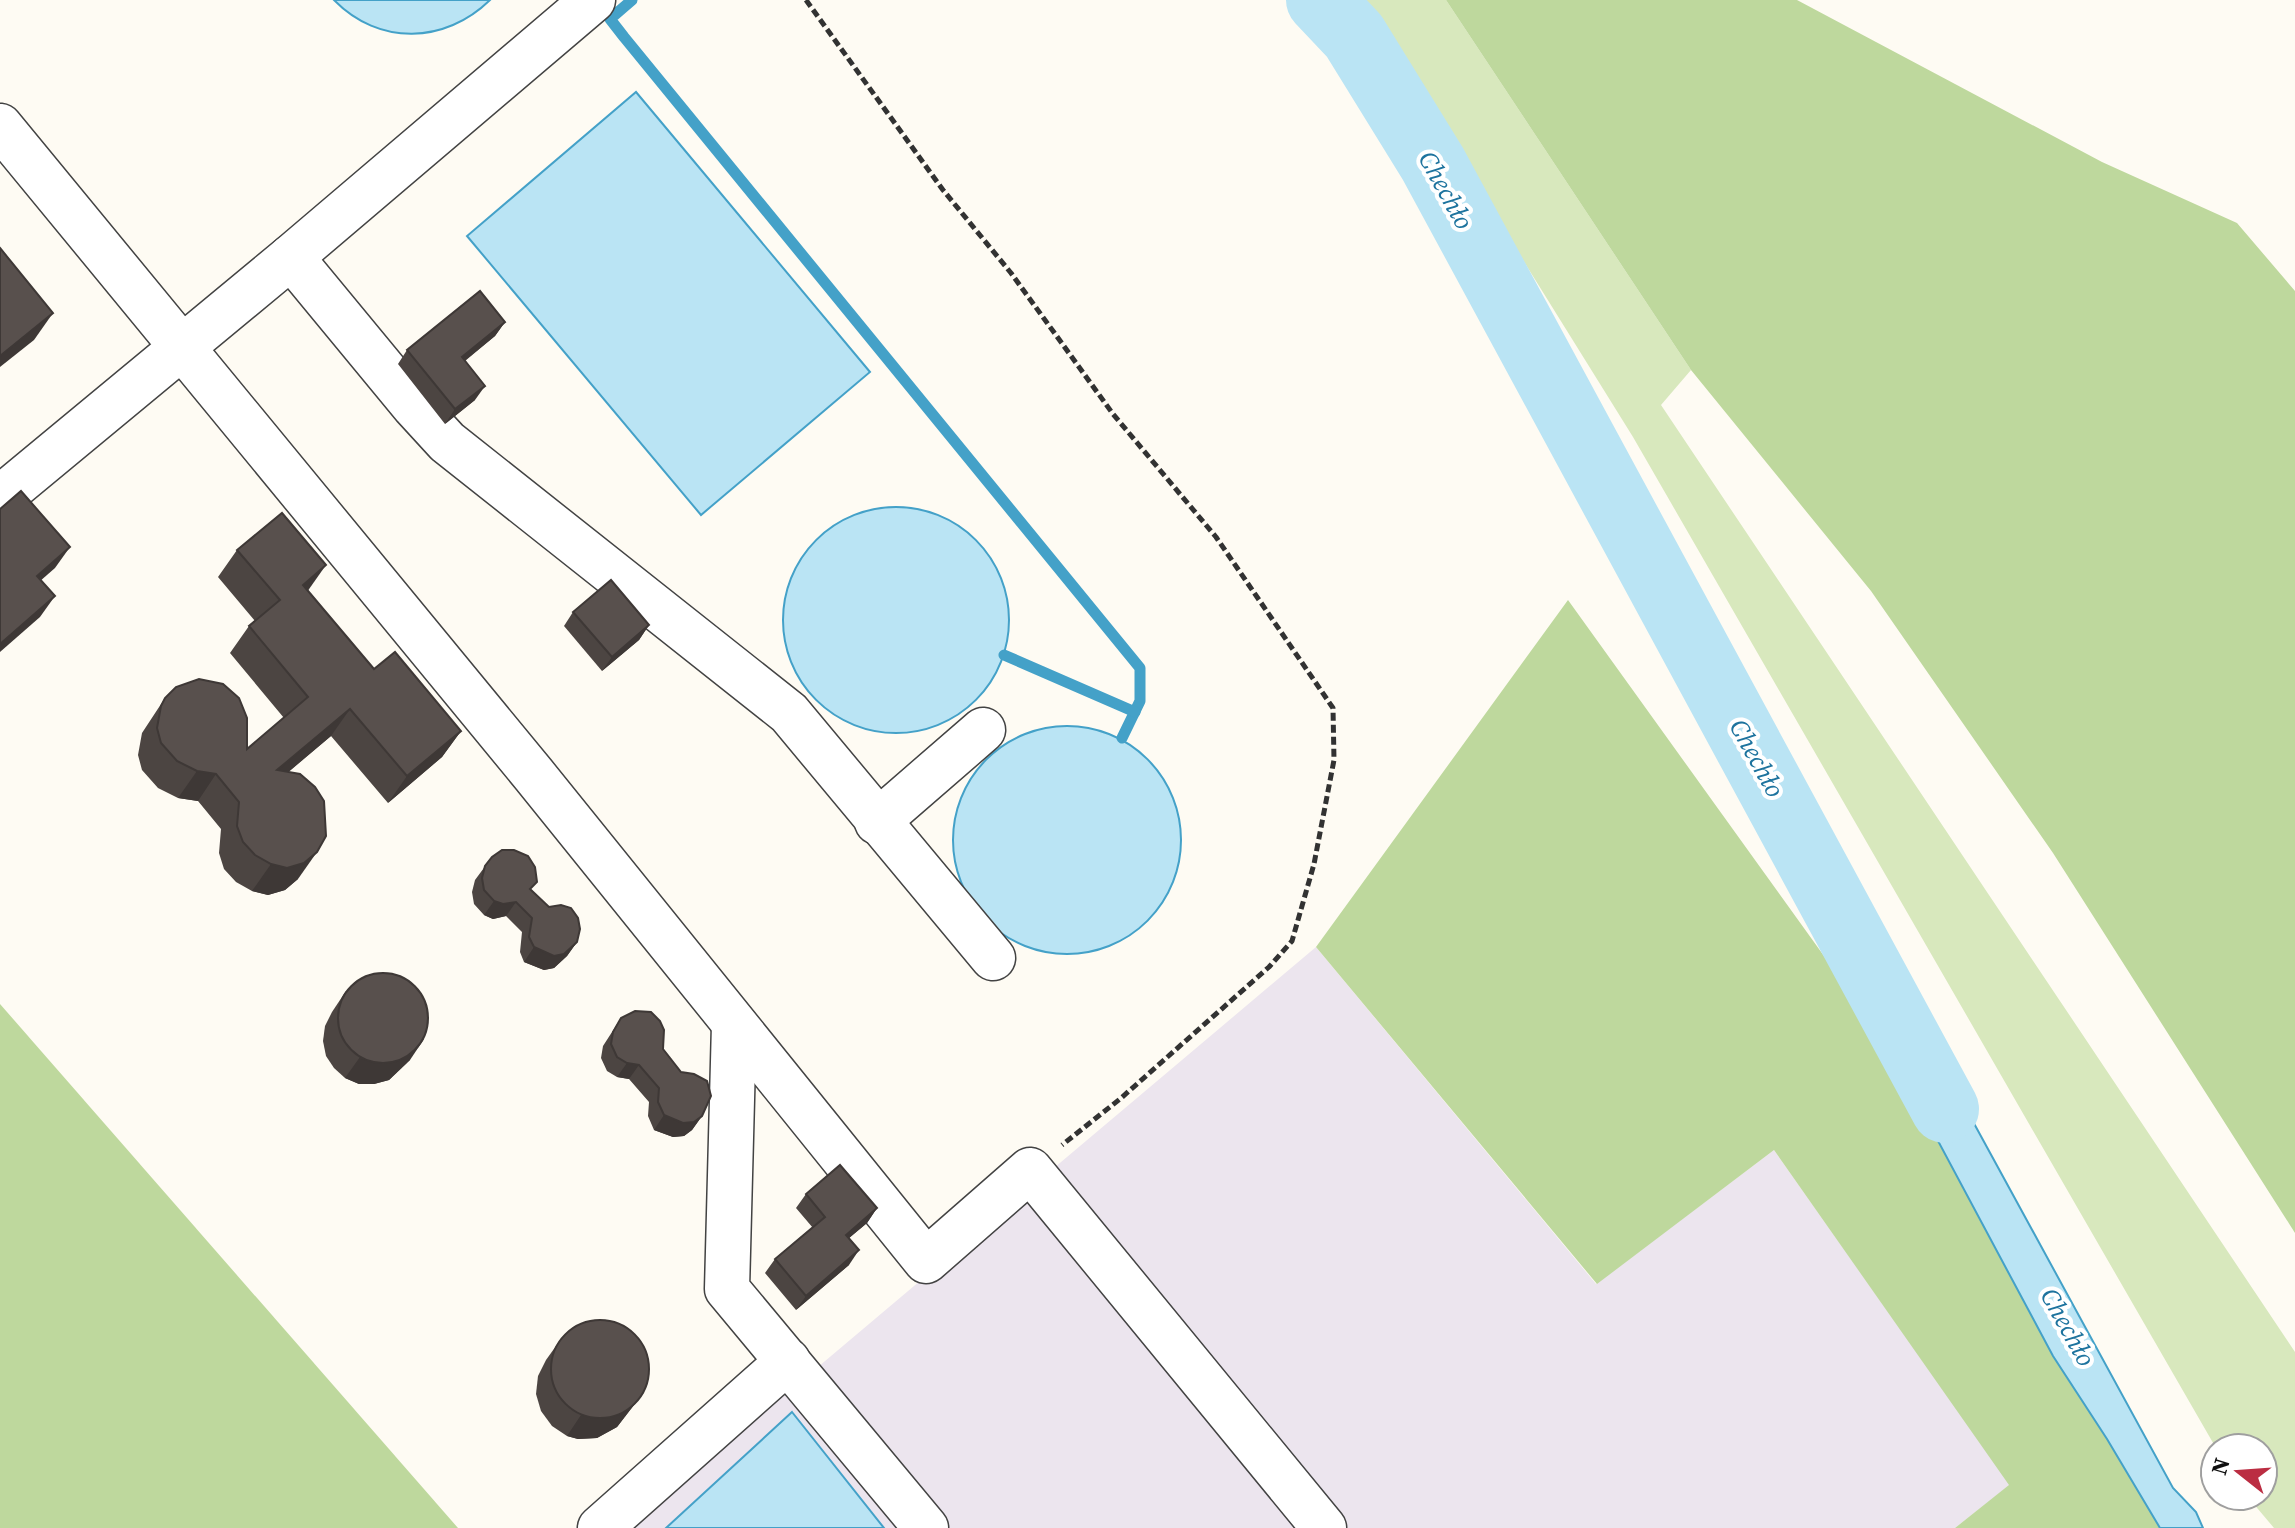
<svg xmlns="http://www.w3.org/2000/svg" width="2295" height="1528" viewBox="0 0 2295 1528" font-family="'Source Serif 4',serif">
<style>
.industrial{fill:#ece5ee}
.green{fill:#d8e8bd}
.forest{fill:#bed89d}
.water{fill:#bae4f4;stroke:#44a1c8;stroke-width:2}
.lines{fill:none;stroke-linecap:round;stroke-linejoin:round}
.stream{stroke:#44a1c8;stroke-width:11}
.river{stroke:#bae4f4;stroke-width:68}
.minor-casing{stroke:#434343;stroke-width:47}
.path{stroke:#323232;stroke-width:5;stroke-dasharray:8 4;stroke-linecap:butt}
.minor{stroke:#fff;stroke-width:44}
.wall{fill:#4c4542}
.shaded-wall{fill:#3e3836}
.building{fill:#58504d;stroke:#3e3836;stroke-width:2}
.labels{text-anchor:middle;dominant-baseline:central;stroke-width:8;stroke-linejoin:round;paint-order:stroke}
.water-label{font-size:26px;font-style:italic;fill:#1d739e;stroke:#fff}
</style>
<rect width="100%" height="100%" fill="#fefbf3"/>
<polygon class="industrial" points="1316,947 1596,1284 1774,1150 2010,1485 1955,1528 627,1528"/>
<polygon class="green" points="1355,0 1446,0 1691,370 1661,405 2295,1352 2295,1528 2274,1528 2247,1496 2263,1496 2263,1448 2216,1448 1633,437 1439,125"/>
<g class="forest">
<polygon points="1446,0 1797,0 2102,162 2237,223 2295,291 2295,1233 2053,853 1871,591 1691,370"/>
<polygon points="1568,600 1883,1038 2053,1356 2107,1439 2160,1528 1955,1528 2009,1485 1774,1150 1597,1284 1316,947"/>
<polygon points="0,1004 458,1528 0,1528"/>
</g>
<g class="water">
<path d="M 334,0 L 490,0 C 445,44 379,46 334,0 Z"/>
<polygon points="636,92 870,372 701,515 467,236"/>
<circle cx="896" cy="620" r="113"/>
<circle cx="1067" cy="840" r="114"/>
<polygon points="1917,1019 2173,1488 2196,1512 2203,1528 2160,1528 2107,1439 2053,1356 1883,1038"/>
<polygon points="792,1412 884,1528 666,1528"/>
</g>
<g class="lines">
<g class="stream">
<polyline points="632,0 610,19 624,37 1140,668 1140,701 1122,738"/>
<polyline points="1004,655 1135,712"/>
</g>
<polyline class="river" points="1320,0 1354,36 1433,164 1945,1109"/>
<defs>
<g id="minor">
<polyline points="0,126 534,775 926,1261 1030,1170 1324,1528"/>
<polyline points="291,257 414,406 447,442 789,713 993,958"/>
<polyline points="0,498 291,257 593,0"/>
<polyline points="877,822 983,730"/>
<polyline points="734,1024 727,1289 926,1528"/>
<polyline points="600,1528 788,1361"/>
</g>
</defs>
<use href="#minor" class="minor-casing"/>
<polyline class="path" points="806,0 943,190 1011,273 1113,414 1216,537 1333,708 1334,760 1314,864 1292,941 1269,967 1120,1099 1062,1145"/>
<use href="#minor" class="minor"/>
</g>
<g class="wall">
<polygon points="505,322 495,336 465,361 475,400 445,424 398,364 407,350"/>
<polygon points="237,550 308,591 374,669 461,731 442,757 388,803 331,736 288,772 298,879 285,890 268,895 252,891 236,882 224,869 219,853 221,829 198,801 178,798 158,788 142,770 138,755 142,733 165,698 247,749 284,718 230,653 249,626 255,621 218,577"/>
<polygon points="573,612 649,625 639,640 602,671 564,626"/>
<polygon points="492,857 531,890 577,942 567,956 554,968 544,970 524,962 520,952 522,932 506,916 493,919 484,915 474,904 472,892 475,880"/>
<polygon points="346,991 410,1060 389,1080 374,1084 359,1084 345,1078 334,1068 326,1056 323,1041 325,1026 332,1012"/>
<polygon points="621,1018 663,1049 702,1116 692,1130 684,1136 673,1137 654,1130 648,1116 649,1102 629,1079 617,1077 607,1071 601,1058 603,1046"/>
<polygon points="806,1194 877,1208 867,1223 849,1238 849,1265 796,1310 765,1273 775,1259 813,1228 796,1208"/>
<polygon points="561,1339 644,1392 617,1427 597,1438 578,1439 567,1436 552,1426 541,1411 536,1394 538,1376 546,1360"/>
</g>
<g class="shaded-wall">
<polygon points="53,313 34,340 0,367 0,356"/>
<polygon points="505,322 495,336 452,371 462,357"/>
<polygon points="485,386 475,400 445,424 455,409"/>
<polygon points="70,547 55,568 23,596 37,576"/>
<polygon points="326,565 307,592 303,585"/>
<polygon points="55,596 40,617 0,652 0,644"/>
<polygon points="649,625 639,640 602,671 612,657"/>
<polygon points="350,709 331,736 259,797 277,770"/>
<polygon points="461,731 442,757 388,803 407,776"/>
<polygon points="197,771 216,774 198,801 178,798"/>
<polygon points="317,852 298,879 285,890 268,895 252,891 271,864"/>
<polygon points="494,901 516,902 506,916 493,919 484,915"/>
<polygon points="577,942 567,956 554,968 544,970 524,962 534,947"/>
<polygon points="424,1039 410,1060 389,1080 374,1084 359,1084 345,1078 360,1057"/>
<polygon points="627,1063 639,1065 629,1079 617,1077"/>
<polygon points="664,1115 702,1116 692,1130 684,1136 673,1137 654,1130"/>
<polygon points="877,1208 867,1223 836,1249 846,1235"/>
<polygon points="859,1250 849,1265 796,1310 806,1296"/>
<polygon points="644,1392 617,1427 597,1438 578,1439 567,1436 581,1415"/>
</g>
<g class="building">
<polygon points="0,248 53,313 0,356"/>
<polygon points="480,291 505,322 462,357 485,386 455,409 407,350"/>
<polygon points="21,491 70,547 37,576 55,596 0,644 0,509"/>
<polygon points="282,513 326,565 303,585 374,669 395,652 461,731 407,776 350,709 277,770 300,774 315,787 324,801 326,836 317,852 304,863 287,868 271,864 255,855 243,842 237,826 239,802 216,774 197,771 177,761 161,743 157,728 161,706 165,698 176,687 199,679 223,684 239,698 247,718 247,749 308,697 249,626 280,600 237,550"/>
<polygon points="611,580 649,625 612,657 573,612"/>
<polygon points="502,850 514,850 528,856 535,867 537,882 530,889 549,907 561,905 571,908 578,918 580,929 577,942 564,954 554,956 534,947 529,937 532,918 516,902 503,904 494,901 484,890 482,878 485,866 492,857"/>
<circle cx="383" cy="1018" r="45"/>
<polygon points="635,1011 651,1012 660,1021 664,1030 663,1049 681,1072 694,1074 707,1081 711,1096 702,1116 694,1122 683,1123 664,1115 658,1102 659,1088 639,1065 627,1063 617,1057 611,1044 613,1032 621,1018"/>
<polygon points="840,1165 877,1208 846,1235 859,1250 806,1296 775,1259 825,1217 806,1194"/>
<circle cx="600" cy="1369" r="49"/>
</g>
<g class="labels">
<g class="water-label">
<text transform="translate(1446 190) rotate(61)">Chechło</text>
<text transform="translate(1757 758) rotate(61)">Chechło</text>
<text transform="translate(2068 1327) rotate(61)">Chechło</text>
</g>
</g>
<g transform="translate(2239 1472) rotate(287)"><circle r="38" fill="#ffffff" stroke="#9f9f9f" stroke-width="2"/>
<path d="M0-6L14 30L0 20L-14 30Z" fill="#bb2d42"/>
<text y="-12" font-size="22" font-weight="bold" text-anchor="middle" fill="#101010">N</text>
</g>
</svg>
